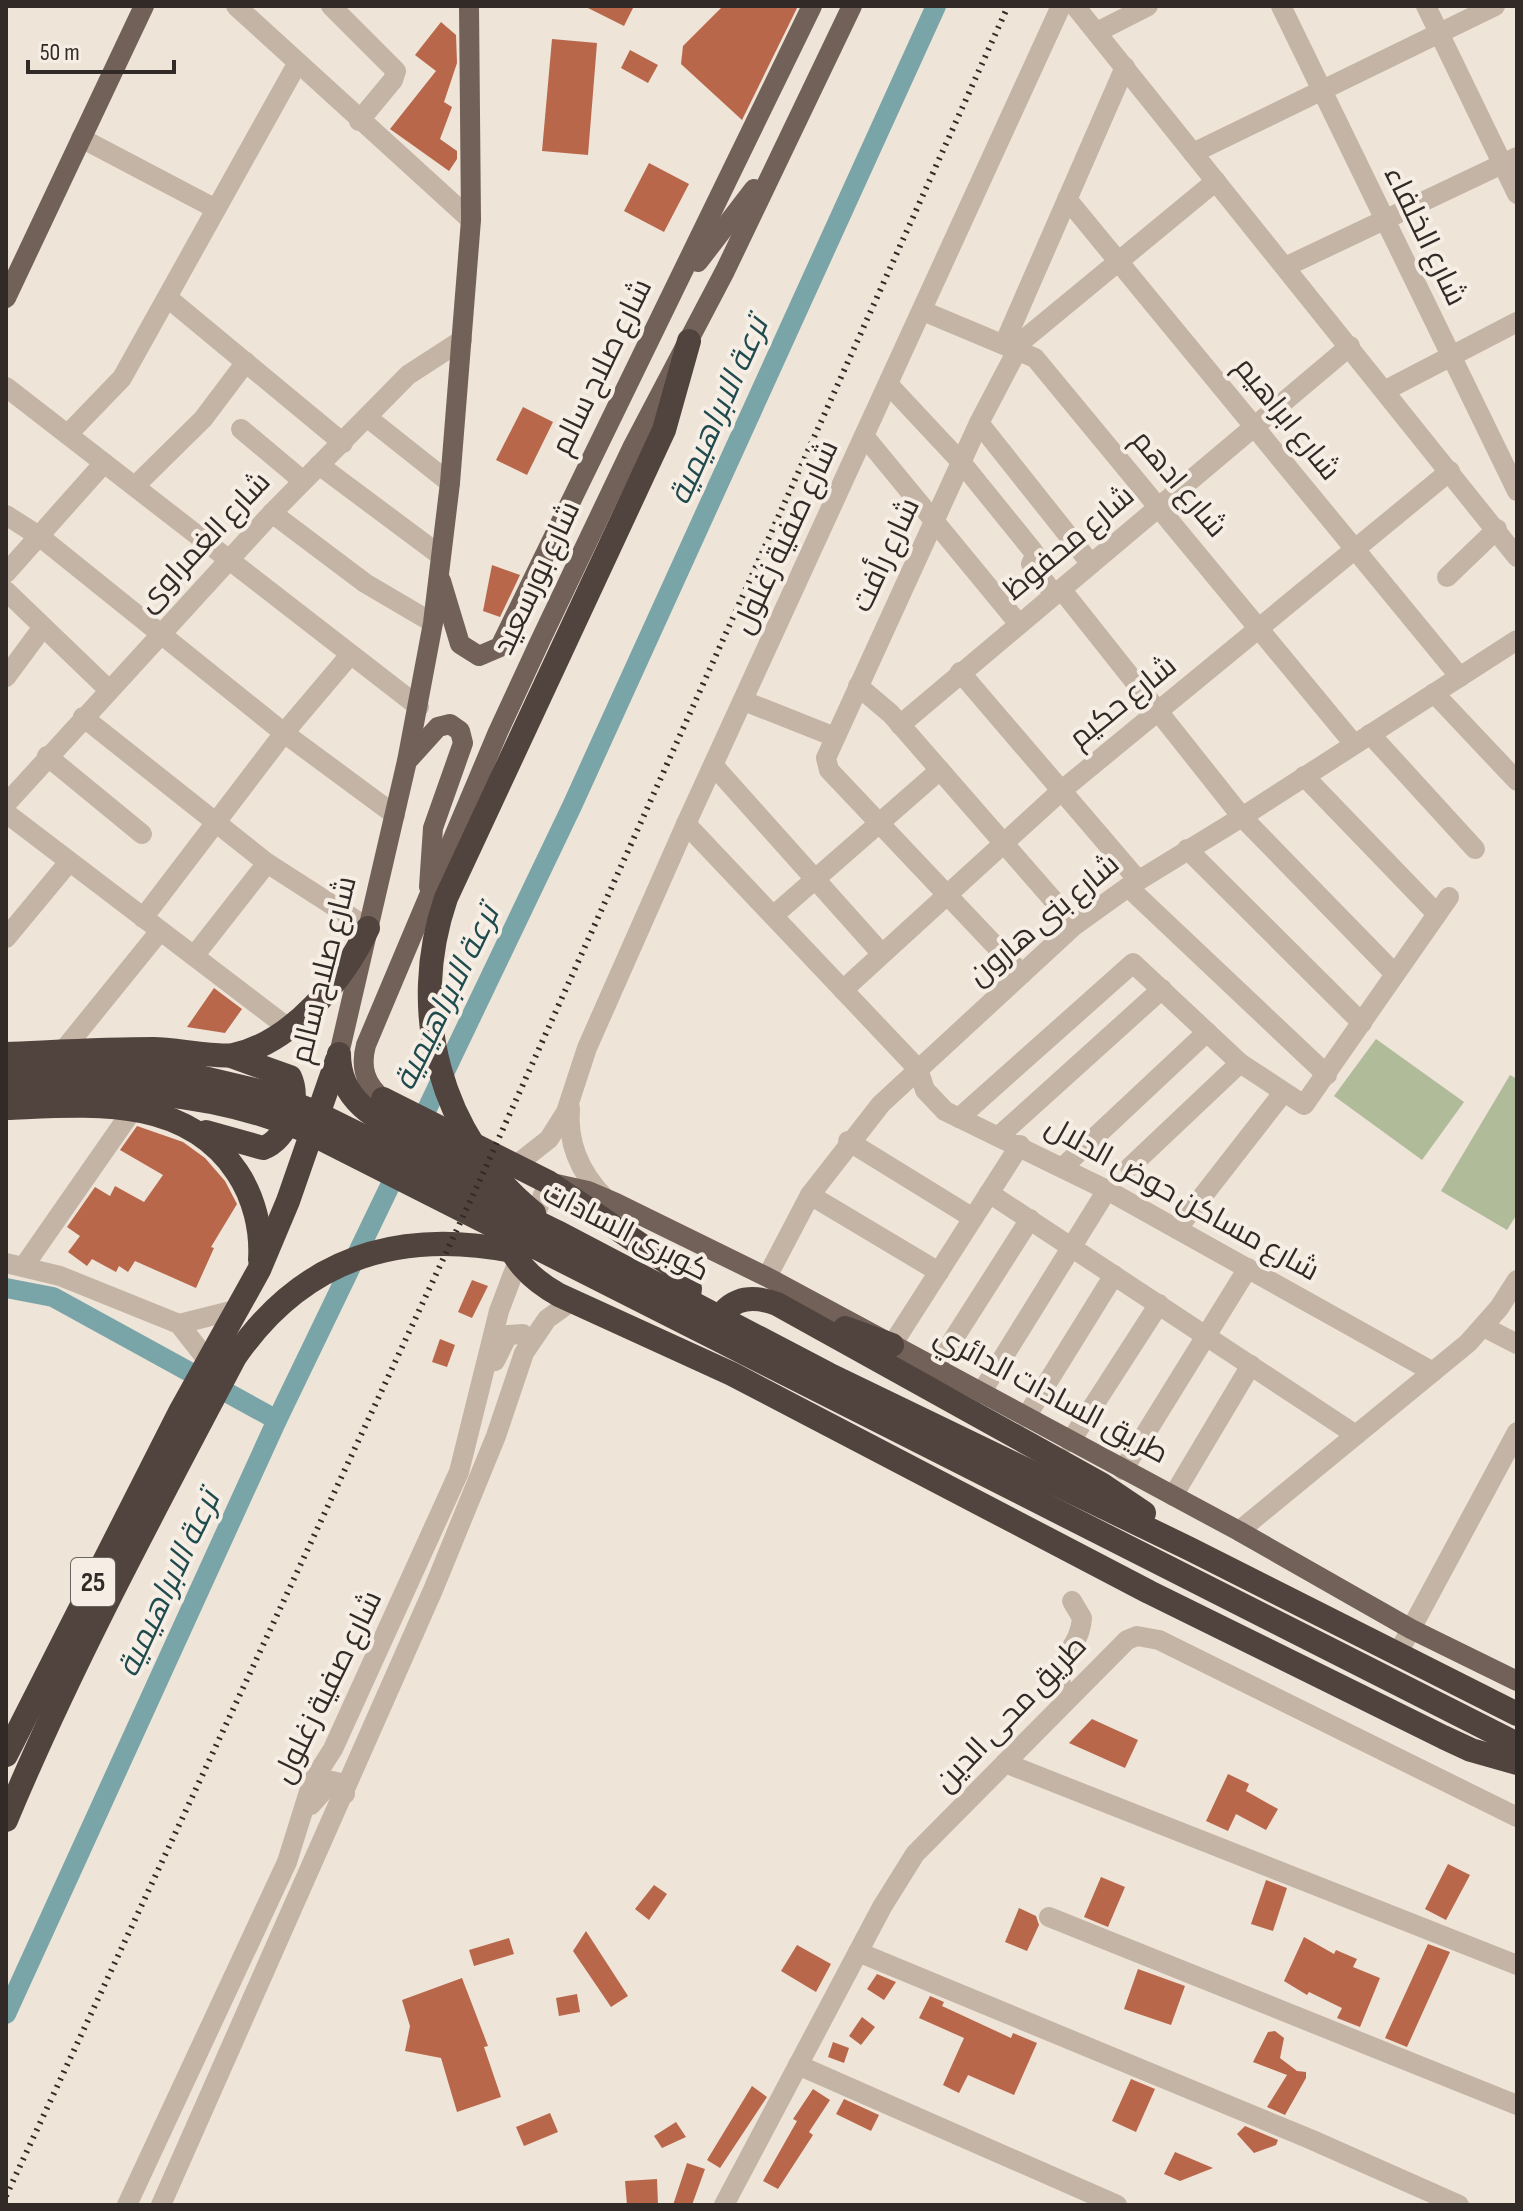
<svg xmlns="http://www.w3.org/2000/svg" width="1523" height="2211" viewBox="0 0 1523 2211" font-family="'Sofia Sans Condensed',Cairo,sans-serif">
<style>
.green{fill:#b0bb9a}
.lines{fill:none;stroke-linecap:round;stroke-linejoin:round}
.canal{stroke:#7aa5a8;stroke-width:20}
.building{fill:#b9674b}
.minor{stroke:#c4b4a6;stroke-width:20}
.major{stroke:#726158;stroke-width:20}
.highway{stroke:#51443e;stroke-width:24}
.rail{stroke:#312a26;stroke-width:6;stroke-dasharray:2 6;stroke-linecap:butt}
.labels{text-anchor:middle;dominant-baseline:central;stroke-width:8;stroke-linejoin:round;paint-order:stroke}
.shield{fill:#f6eee4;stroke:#6c655f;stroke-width:2}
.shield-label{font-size:28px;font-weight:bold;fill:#312a26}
.street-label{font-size:30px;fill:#312a26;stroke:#f6eee4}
.water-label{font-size:32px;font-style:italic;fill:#204b4e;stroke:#f6eee4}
</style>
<rect width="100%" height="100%" fill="#eee4d8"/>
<g class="green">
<polygon points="1376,1039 1464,1102 1422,1160 1334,1096"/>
<polygon points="1510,1075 1517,1079 1517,1214 1507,1230 1441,1191"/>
</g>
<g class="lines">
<g class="canal">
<polyline points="416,1132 572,806 936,6"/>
<polyline points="6,1288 53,1297 277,1420"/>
<polyline points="6,2014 277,1420 400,1165"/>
</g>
</g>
<g class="building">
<polygon points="584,6 634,6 624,26"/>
<polygon points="723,6 798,6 742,120 681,64 683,46"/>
<polygon points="441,22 456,35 457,63 444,102 452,107 440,139 457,151 457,159 449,171 390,129 436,71 415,55"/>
<polygon points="552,39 597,43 588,155 542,151"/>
<polygon points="630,50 658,65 648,83 621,68"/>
<polygon points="649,163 689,184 664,232 624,211"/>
<polygon points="523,407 553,422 527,475 496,460"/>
<polygon points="492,565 520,575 500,617 483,611"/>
<polygon points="214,988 242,1009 225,1033 187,1027"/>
<polygon points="137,1126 183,1142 205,1158 225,1181 237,1204 211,1247 214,1248 196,1288 135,1261 128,1272 119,1266 116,1272 92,1259 87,1266 68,1252 80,1236 67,1227 95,1187 110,1196 115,1186 144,1202 163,1175 120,1150"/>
<polygon points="472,1280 488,1286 472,1318 458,1312"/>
<polygon points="440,1339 455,1345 447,1367 432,1362"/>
<polygon points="1092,1719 1138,1740 1125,1768 1069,1743"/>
<polygon points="1228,1774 1249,1784 1246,1791 1278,1809 1266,1830 1236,1814 1228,1831 1206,1821"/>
<polygon points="1448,1864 1470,1875 1446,1920 1425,1909"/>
<polygon points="1101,1877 1125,1887 1108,1927 1084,1917"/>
<polygon points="1266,1880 1287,1888 1273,1931 1251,1924"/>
<polygon points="654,1885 667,1894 649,1920 635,1909"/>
<polygon points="1019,1908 1036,1916 1039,1925 1027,1951 1005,1942"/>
<polygon points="586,1931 628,1996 611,2007 573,1951"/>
<polygon points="1304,1937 1334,1954 1336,1950 1357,1959 1353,1967 1380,1978 1360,2027 1337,2018 1342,2008 1309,1992 1307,1995 1284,1981"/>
<polygon points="509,1938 514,1954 474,1966 469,1950"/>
<polygon points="1428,1944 1450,1952 1407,2047 1385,2038"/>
<polygon points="797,1945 831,1964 816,1992 781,1971"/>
<polygon points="1138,1969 1185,1986 1171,2025 1124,2009"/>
<polygon points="877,1974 896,1982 884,2000 867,1989"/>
<polygon points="462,1978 488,2046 484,2047 501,2097 457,2112 441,2058 405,2051 410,2026 402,2000"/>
<polygon points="577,1994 580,2012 559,2016 556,1998"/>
<polygon points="930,1996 944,2002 942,2006 1011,2038 1013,2033 1037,2043 1014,2095 968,2075 959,2093 943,2085 964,2038 919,2018"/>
<polygon points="862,2017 875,2027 861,2045 849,2036"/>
<polygon points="1275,2031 1284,2038 1280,2058 1297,2071 1306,2072 1306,2078 1285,2115 1267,2107 1287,2075 1253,2062 1268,2032"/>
<polygon points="833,2042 849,2048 844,2063 828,2057"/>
<polygon points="1131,2079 1155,2089 1136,2132 1112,2121"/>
<polygon points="752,2086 767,2097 720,2168 707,2160"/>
<polygon points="813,2089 830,2100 809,2132 813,2135 778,2189 763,2181 797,2121 793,2119"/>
<polygon points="844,2099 879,2115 871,2131 836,2114"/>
<polygon points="550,2113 558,2132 524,2146 516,2127"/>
<polygon points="676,2122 686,2137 662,2148 654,2136"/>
<polygon points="1245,2126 1278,2140 1276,2145 1254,2153 1237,2134"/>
<polygon points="1175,2152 1213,2168 1180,2181 1164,2174"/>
<polygon points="687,2163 705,2169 692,2205 673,2205"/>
<polygon points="657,2179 658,2205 627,2205 625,2181"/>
</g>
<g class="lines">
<g class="minor">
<polyline points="236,6 471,220"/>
<polyline points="331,6 396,71 393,80 359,121"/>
<polyline points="1075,6 1517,557"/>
<polyline points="1281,6 1517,491"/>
<polyline points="1426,6 1517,194"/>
<polyline points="1097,32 1148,6"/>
<polyline points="81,138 216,209"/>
<polyline points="1193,153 1495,6"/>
<polyline points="1067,199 1460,677"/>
<polyline points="1285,267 1517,157"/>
<polyline points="168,298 343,443"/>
<polyline points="923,311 1035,358 1354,744"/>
<polyline points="1004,344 1125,67"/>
<polyline points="889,385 961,462 1033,551 1035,555 1031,564 1054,594"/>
<polyline points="6,387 419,707"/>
<polyline points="1386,390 1517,322"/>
<polyline points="368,418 450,483"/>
<polyline points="979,423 1091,564"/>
<polyline points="241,429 303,481"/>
<polyline points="69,433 122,378 297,64"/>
<polyline points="865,437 1019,624"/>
<polyline points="319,465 441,556"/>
<polyline points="135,486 203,419 246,362"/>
<polyline points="272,513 365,583 433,623"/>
<polyline points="6,515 39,536 284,733 395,815"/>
<polyline points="6,573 104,463"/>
<polyline points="1447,577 1497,529"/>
<polyline points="1061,589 1242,817 1395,974"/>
<polyline points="6,591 108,689"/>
<polyline points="960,672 1138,880"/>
<polyline points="6,677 43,627"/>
<polyline points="858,686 891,714 1075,925"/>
<polyline points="1434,693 1517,781"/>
<polyline points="744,701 835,737"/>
<polyline points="83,717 267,863 368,928"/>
<polyline points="900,725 1350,346"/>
<polyline points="1370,734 1475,849"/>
<polyline points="47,756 142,834"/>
<polyline points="714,766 882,954"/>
<polyline points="1304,776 1437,914"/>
<polyline points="6,804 272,513 408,375 462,340"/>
<polyline points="6,813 287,1027"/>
<polyline points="686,824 918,1069 925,1090 945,1111 1107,1190 1433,1372"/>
<polyline points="1187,849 1362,1023"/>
<polyline points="1128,887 1327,1075"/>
<polyline points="773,916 940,770"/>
<polyline points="143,918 284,733 350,655"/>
<polyline points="6,938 69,862"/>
<polyline points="194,956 267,863"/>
<polyline points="1022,974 829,770 826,758 979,423 1022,341 1216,181"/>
<polyline points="843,990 1061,791 1450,471"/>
<polyline points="62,1052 160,931"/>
<path d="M 570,1108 C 567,1144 580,1173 605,1198"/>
<polyline points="959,1118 1133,963 1240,1063 1304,1105 1449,897"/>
<polyline points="999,1136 1162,989"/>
<polyline points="848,1141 973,1218"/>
<polyline points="516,1165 549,1139 566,1112 587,1048 686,824 1061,6"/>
<polyline points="1063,1167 1207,1032"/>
<polyline points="1130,1167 1240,1063"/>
<polyline points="989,1193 1356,1435"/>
<polyline points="810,1195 939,1272"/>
<polyline points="1177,1229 1283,1093"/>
<polyline points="6,1263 60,1276 179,1324 208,1361"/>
<polyline points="24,1266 134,1108"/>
<polyline points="767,1277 810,1195 881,1104 1075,925 1128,887 1242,817 1517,640"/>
<polyline points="179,1324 239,1309"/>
<polyline points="1484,1327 1517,1344"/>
<polyline points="892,1345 1020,1145"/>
<polyline points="495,1361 508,1335 523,1334 530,1341"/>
<polyline points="935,1368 1030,1219"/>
<polyline points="981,1393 1107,1190"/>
<polyline points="1026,1417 1114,1275"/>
<polyline points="1070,1442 1159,1304"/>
<polyline points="1123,1470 1248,1268"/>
<polyline points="1173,1496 1251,1365"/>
<polyline points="1239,1531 1468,1343 1499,1308 1517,1280"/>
<polyline points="1398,1653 1517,1432"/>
<path d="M 1066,1700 C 1047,1656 1079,1656 1082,1618 L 1072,1601"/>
<polyline points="1005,1763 1517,1965"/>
<polyline points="311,1805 332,1781 344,1784 345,1794"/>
<polyline points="1049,1917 1517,2105"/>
<polyline points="858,1952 1310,2139 1459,2205"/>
<polyline points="798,2065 1117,2205"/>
<polyline points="127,2205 287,1862 312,1782 333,1749 459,1472 499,1311 548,1182"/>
<polyline points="161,2205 433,1590 496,1436 524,1353 547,1319 572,1301"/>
<polyline points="724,2205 882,1907 915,1854 1127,1640 1137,1636 1159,1640 1517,1817"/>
</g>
<g class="major">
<polyline points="698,262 754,189"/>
<polyline points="6,298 144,6"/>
<polyline points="441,581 460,644 479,656 500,647 812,6"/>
<polyline points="410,758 438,727 450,724 460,731 463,743 433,828 429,887"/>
<polyline points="339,1054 407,761 433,623 450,483 471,220 469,6"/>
<path d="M 383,1099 C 365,1084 360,1067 366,1045 L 498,732 L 542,637 L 632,448 L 725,271 L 852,6"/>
<polyline points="552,1183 588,1191 616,1203 767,1277 1239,1531 1411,1629 1517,1681"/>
</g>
<g class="highway">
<path d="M 6,1054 C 55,1052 104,1049 154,1049 C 174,1049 217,1058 233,1055 C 292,1043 344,979 368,928"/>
<path d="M 339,1054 C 339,1137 455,1130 488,1195"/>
<polyline points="6,1072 140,1070 191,1075 263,1092 310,1110 557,1232 828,1374 1190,1549 1517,1714"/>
<path d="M 6,1091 C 109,1088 207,1089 304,1130 L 1517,1744"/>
<polyline points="383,1099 548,1182 678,1270 690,1288 687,1313"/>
<path d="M 6,1108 C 88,1105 185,1094 237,1172 C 254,1197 262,1230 260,1260"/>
<path d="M 206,1132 L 263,1148 C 287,1140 301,1100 290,1077 L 231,1056"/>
<path d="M 534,1213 C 439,1136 407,1011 446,898 L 664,430 L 689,341"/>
<path d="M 501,1229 C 513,1260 530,1279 559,1295 L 732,1374 L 1149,1592 L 1443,1737 L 1471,1750 L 1517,1763"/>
<polyline points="845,1328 892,1345"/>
<path d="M 713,1330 C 725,1300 747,1293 777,1304 L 1101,1484 L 1144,1513"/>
<polyline points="6,1755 181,1410 259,1270 288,1201 337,1060"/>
<path d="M 6,1820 C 72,1662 155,1509 235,1357 C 305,1255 404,1227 522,1253"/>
</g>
<polyline class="rail" points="6,2196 480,1180 1008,6"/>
</g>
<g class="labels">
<rect class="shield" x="71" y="1558" width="44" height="48" rx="6"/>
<g class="shield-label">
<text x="93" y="1582">25</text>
</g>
<g class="street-label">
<text transform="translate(1425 236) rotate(64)">شارع الخلفاء</text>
<text transform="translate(602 367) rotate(-64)">شارع صلاح سالم</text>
<text transform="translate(1287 419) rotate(51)">شارع ابراهيم</text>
<text transform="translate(1179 484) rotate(50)">شارع ادهم</text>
<text transform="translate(786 537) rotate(-65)">شارع صفية زغلول</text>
<text transform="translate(204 542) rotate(-47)">شارع الغمراوى</text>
<text transform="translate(1069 543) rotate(-40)">شارع محفوظ</text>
<text transform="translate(886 555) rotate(-65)">شارع رأفت</text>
<text transform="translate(537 578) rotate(-65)">شارع بورسعيد</text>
<text transform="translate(1123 702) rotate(-39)">شارع حكيم</text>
<text transform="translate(1044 920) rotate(-40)">شارع بنى هارون</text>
<text transform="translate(324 970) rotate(-76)">شارع صلاح سالم</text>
<text transform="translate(1182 1199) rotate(29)">شارع مساكن حوض الدلال</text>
<text transform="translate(626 1232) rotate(27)">كوبرى السادات</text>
<text transform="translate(1051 1395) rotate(28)">طريق السادات الدائري</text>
<text transform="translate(328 1687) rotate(-64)">شارع صفية زغلول</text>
<text transform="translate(1011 1714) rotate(-46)">طريق محى الدين</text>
</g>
<g class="water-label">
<text transform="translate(719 411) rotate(-66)">ترعة الابراهيمية</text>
<text transform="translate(447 998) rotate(-64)">ترعة الابراهيمية</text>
<text transform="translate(169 1584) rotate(-65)">ترعة الابراهيمية</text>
</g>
</g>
<rect width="1523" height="2211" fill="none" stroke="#312a26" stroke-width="16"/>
<path d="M28 60v12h146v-12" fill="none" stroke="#312a26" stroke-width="4"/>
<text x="40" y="60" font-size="24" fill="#312a26" stroke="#f6eee4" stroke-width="6" paint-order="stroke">50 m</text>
</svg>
